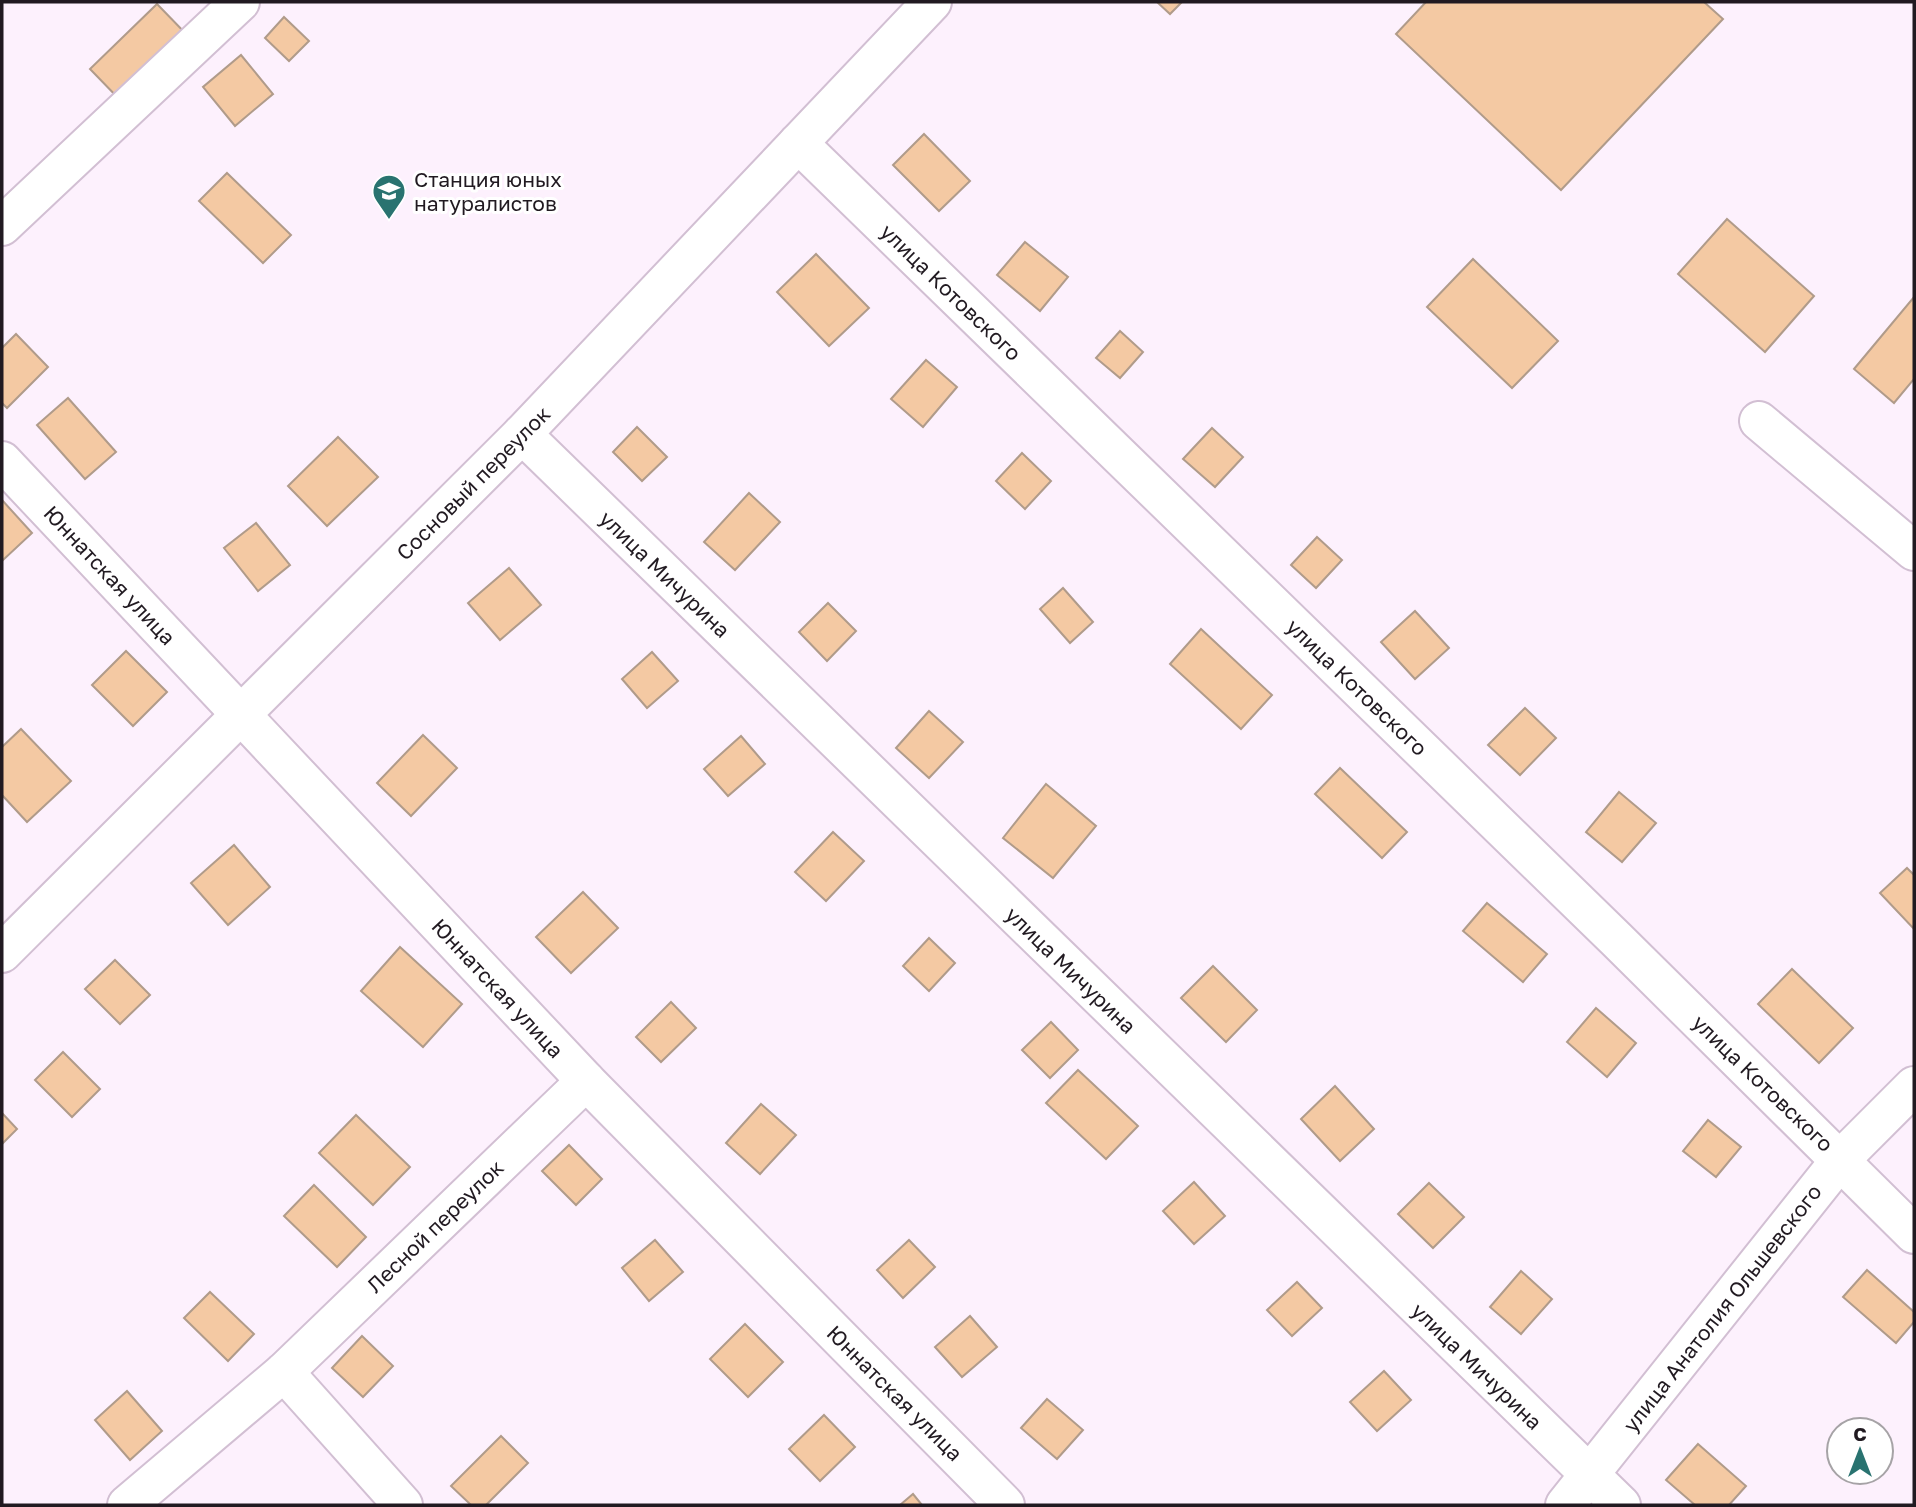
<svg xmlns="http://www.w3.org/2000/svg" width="1916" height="1507" viewBox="0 0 1916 1507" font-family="'Golos Text',sans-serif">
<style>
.building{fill:#f4c9a3;stroke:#b09b8a;stroke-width:2}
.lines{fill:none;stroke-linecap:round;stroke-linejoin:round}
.minor-casing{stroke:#d2bfd3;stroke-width:42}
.minor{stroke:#fff;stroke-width:38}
.labels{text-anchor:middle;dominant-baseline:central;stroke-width:6;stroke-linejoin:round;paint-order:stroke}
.poi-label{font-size:21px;fill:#211a21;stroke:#fff;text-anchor:start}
.street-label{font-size:21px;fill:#211a21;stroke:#fff}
</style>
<rect width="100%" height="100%" fill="#fdf1fd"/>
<g class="building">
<polygon points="1157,2 1182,2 1170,14"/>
<polygon points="1426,2 1704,2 1723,19 1561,190 1396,34"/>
<polygon points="157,4 191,39 123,103 90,69"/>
<polygon points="284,17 309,41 289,61 265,38"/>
<polygon points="241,55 273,94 235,126 203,87"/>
<polygon points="924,134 970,181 939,211 893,165"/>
<polygon points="227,173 291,235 263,263 199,201"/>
<polygon points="1727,219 1814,296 1765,352 1678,274"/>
<polygon points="1025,242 1068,277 1040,311 997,275"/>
<polygon points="816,254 869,308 829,346 777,292"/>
<polygon points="1473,259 1558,341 1512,388 1427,307"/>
<polygon points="1914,297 1914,379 1894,403 1854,369"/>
<polygon points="1120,331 1143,352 1120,378 1096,358"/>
<polygon points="16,334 48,367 7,408 2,403 2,348"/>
<polygon points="926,360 957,387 923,427 891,399"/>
<polygon points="68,398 116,452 85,479 37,425"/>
<polygon points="637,427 667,457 642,481 613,452"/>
<polygon points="1212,428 1243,457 1215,487 1183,459"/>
<polygon points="338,437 378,477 327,526 288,486"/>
<polygon points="1022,453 1051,481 1025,509 996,481"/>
<polygon points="749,493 780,522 735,570 704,542"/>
<polygon points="2,500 32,533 2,561"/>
<polygon points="256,523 290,565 258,591 224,548"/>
<polygon points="1317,537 1342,560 1316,588 1291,565"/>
<polygon points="509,568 541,605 500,640 468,603"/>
<polygon points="1063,588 1093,622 1070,643 1040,609"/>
<polygon points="828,603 856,631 827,661 799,632"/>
<polygon points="1415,611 1449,648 1415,679 1381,642"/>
<polygon points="1201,629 1272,695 1241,729 1170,664"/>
<polygon points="126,651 167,692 133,726 92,685"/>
<polygon points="652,652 678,681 647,708 622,679"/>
<polygon points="1525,708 1556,738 1520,775 1488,745"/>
<polygon points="929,711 963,742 929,778 896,748"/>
<polygon points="21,729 71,781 27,822 2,795 2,747"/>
<polygon points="423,735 457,768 411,816 377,783"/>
<polygon points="741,736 765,764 728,796 704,769"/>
<polygon points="1340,768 1407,832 1382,858 1315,794"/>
<polygon points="1046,784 1096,826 1053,878 1003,838"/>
<polygon points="1619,792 1656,823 1622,862 1586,832"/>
<polygon points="833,832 864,861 826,901 795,872"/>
<polygon points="234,845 270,887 228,925 191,883"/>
<polygon points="1907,868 1914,875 1914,929 1880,893"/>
<polygon points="583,892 618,928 571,973 536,937"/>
<polygon points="1487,903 1547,954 1523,982 1463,931"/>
<polygon points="929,938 955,963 929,991 903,966"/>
<polygon points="400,947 462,1004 423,1047 361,991"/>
<polygon points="115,960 150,995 120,1024 85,989"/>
<polygon points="1213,966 1257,1010 1226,1042 1181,998"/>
<polygon points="1792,969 1853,1028 1819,1063 1758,1004"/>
<polygon points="671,1002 696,1028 661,1062 636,1037"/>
<polygon points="1596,1008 1636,1043 1607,1077 1567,1042"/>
<polygon points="1051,1022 1078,1050 1050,1078 1022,1050"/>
<polygon points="63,1052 100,1089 72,1117 35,1080"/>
<polygon points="1078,1070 1138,1126 1106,1159 1046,1103"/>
<polygon points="1335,1086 1374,1129 1340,1161 1301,1119"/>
<polygon points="761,1104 796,1135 760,1174 726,1143"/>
<polygon points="2,1113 17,1129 2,1144"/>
<polygon points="356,1115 410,1167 373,1205 319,1153"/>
<polygon points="1708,1120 1741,1147 1716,1177 1683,1151"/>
<polygon points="569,1145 602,1179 576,1205 542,1171"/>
<polygon points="1194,1182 1225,1216 1194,1244 1163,1211"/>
<polygon points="1429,1183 1464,1217 1433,1248 1398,1214"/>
<polygon points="314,1185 366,1237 337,1267 284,1216"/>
<polygon points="655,1240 683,1272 649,1301 622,1268"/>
<polygon points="909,1240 935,1267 903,1298 877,1270"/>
<polygon points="1867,1270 1914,1312 1914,1322 1896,1343 1843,1297"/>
<polygon points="1521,1271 1552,1299 1521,1334 1490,1307"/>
<polygon points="1297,1282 1322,1308 1292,1336 1267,1310"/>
<polygon points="210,1292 254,1334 228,1361 184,1318"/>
<polygon points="970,1316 997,1347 962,1377 935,1347"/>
<polygon points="745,1324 783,1362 748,1397 710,1359"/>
<polygon points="362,1336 393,1366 363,1397 332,1368"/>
<polygon points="1384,1371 1411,1400 1377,1431 1350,1402"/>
<polygon points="127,1391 162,1431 130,1460 95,1420"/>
<polygon points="1047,1399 1083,1430 1057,1459 1021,1428"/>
<polygon points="824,1415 855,1447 820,1481 789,1449"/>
<polygon points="501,1436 528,1463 486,1505 471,1505 451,1486"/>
<polygon points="1698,1444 1746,1486 1729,1505 1695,1505 1666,1480"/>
<polygon points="913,1494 922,1505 900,1505"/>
</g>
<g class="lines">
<defs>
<g id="minor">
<polyline points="798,143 1617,940 1914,1234"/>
<polyline points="2,226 240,2"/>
<polyline points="1759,421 1914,551"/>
<polyline points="522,434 1621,1505"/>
<polyline points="2,461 586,1081 1005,1505"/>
<polyline points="2,953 522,434 932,2"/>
<polyline points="284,1372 403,1505"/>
<polyline points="127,1505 284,1372 586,1081"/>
<polyline points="1565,1505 1841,1159 1914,1086"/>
</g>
</defs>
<use href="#minor" class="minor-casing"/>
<use href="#minor" class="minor"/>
</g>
<defs>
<symbol id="school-pin" viewBox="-11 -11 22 30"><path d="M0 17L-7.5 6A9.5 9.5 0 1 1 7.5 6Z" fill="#297370" stroke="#fff"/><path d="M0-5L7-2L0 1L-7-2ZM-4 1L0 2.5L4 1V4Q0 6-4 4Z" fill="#fff"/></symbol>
</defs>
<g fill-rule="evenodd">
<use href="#school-pin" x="370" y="172" width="38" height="52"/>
</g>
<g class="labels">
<g class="poi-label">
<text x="414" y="179">Станция юных<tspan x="414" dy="24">натуралистов</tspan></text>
</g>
<g class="street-label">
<text transform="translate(951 292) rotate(44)">улица Котовского</text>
<text transform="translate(473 483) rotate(-45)">Сосновый переулок</text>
<text transform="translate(665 574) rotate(44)">улица Мичурина</text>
<text transform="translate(110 575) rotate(47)">Юннатская улица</text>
<text transform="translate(1357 687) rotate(44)">улица Котовского</text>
<text transform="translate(1071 970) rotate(44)">улица Мичурина</text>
<text transform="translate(498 988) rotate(47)">Юннатская улица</text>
<text transform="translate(1763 1083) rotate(44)">улица Котовского</text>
<text transform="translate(435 1226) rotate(-44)">Лесной переулок</text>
<text transform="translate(1722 1308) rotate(-52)">улица Анатолия Ольшевского</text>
<text transform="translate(1477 1366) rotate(44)">улица Мичурина</text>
<text transform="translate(895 1393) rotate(45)">Юннатская улица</text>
</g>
</g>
<rect width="1916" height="1507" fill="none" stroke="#211a21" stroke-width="7"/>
<g transform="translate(1860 1451)"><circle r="33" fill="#ffffff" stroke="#a6a3a6" stroke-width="2"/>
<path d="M0-5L12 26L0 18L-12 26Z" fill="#297370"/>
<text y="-10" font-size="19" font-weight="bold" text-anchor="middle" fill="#211a21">С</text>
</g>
</svg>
